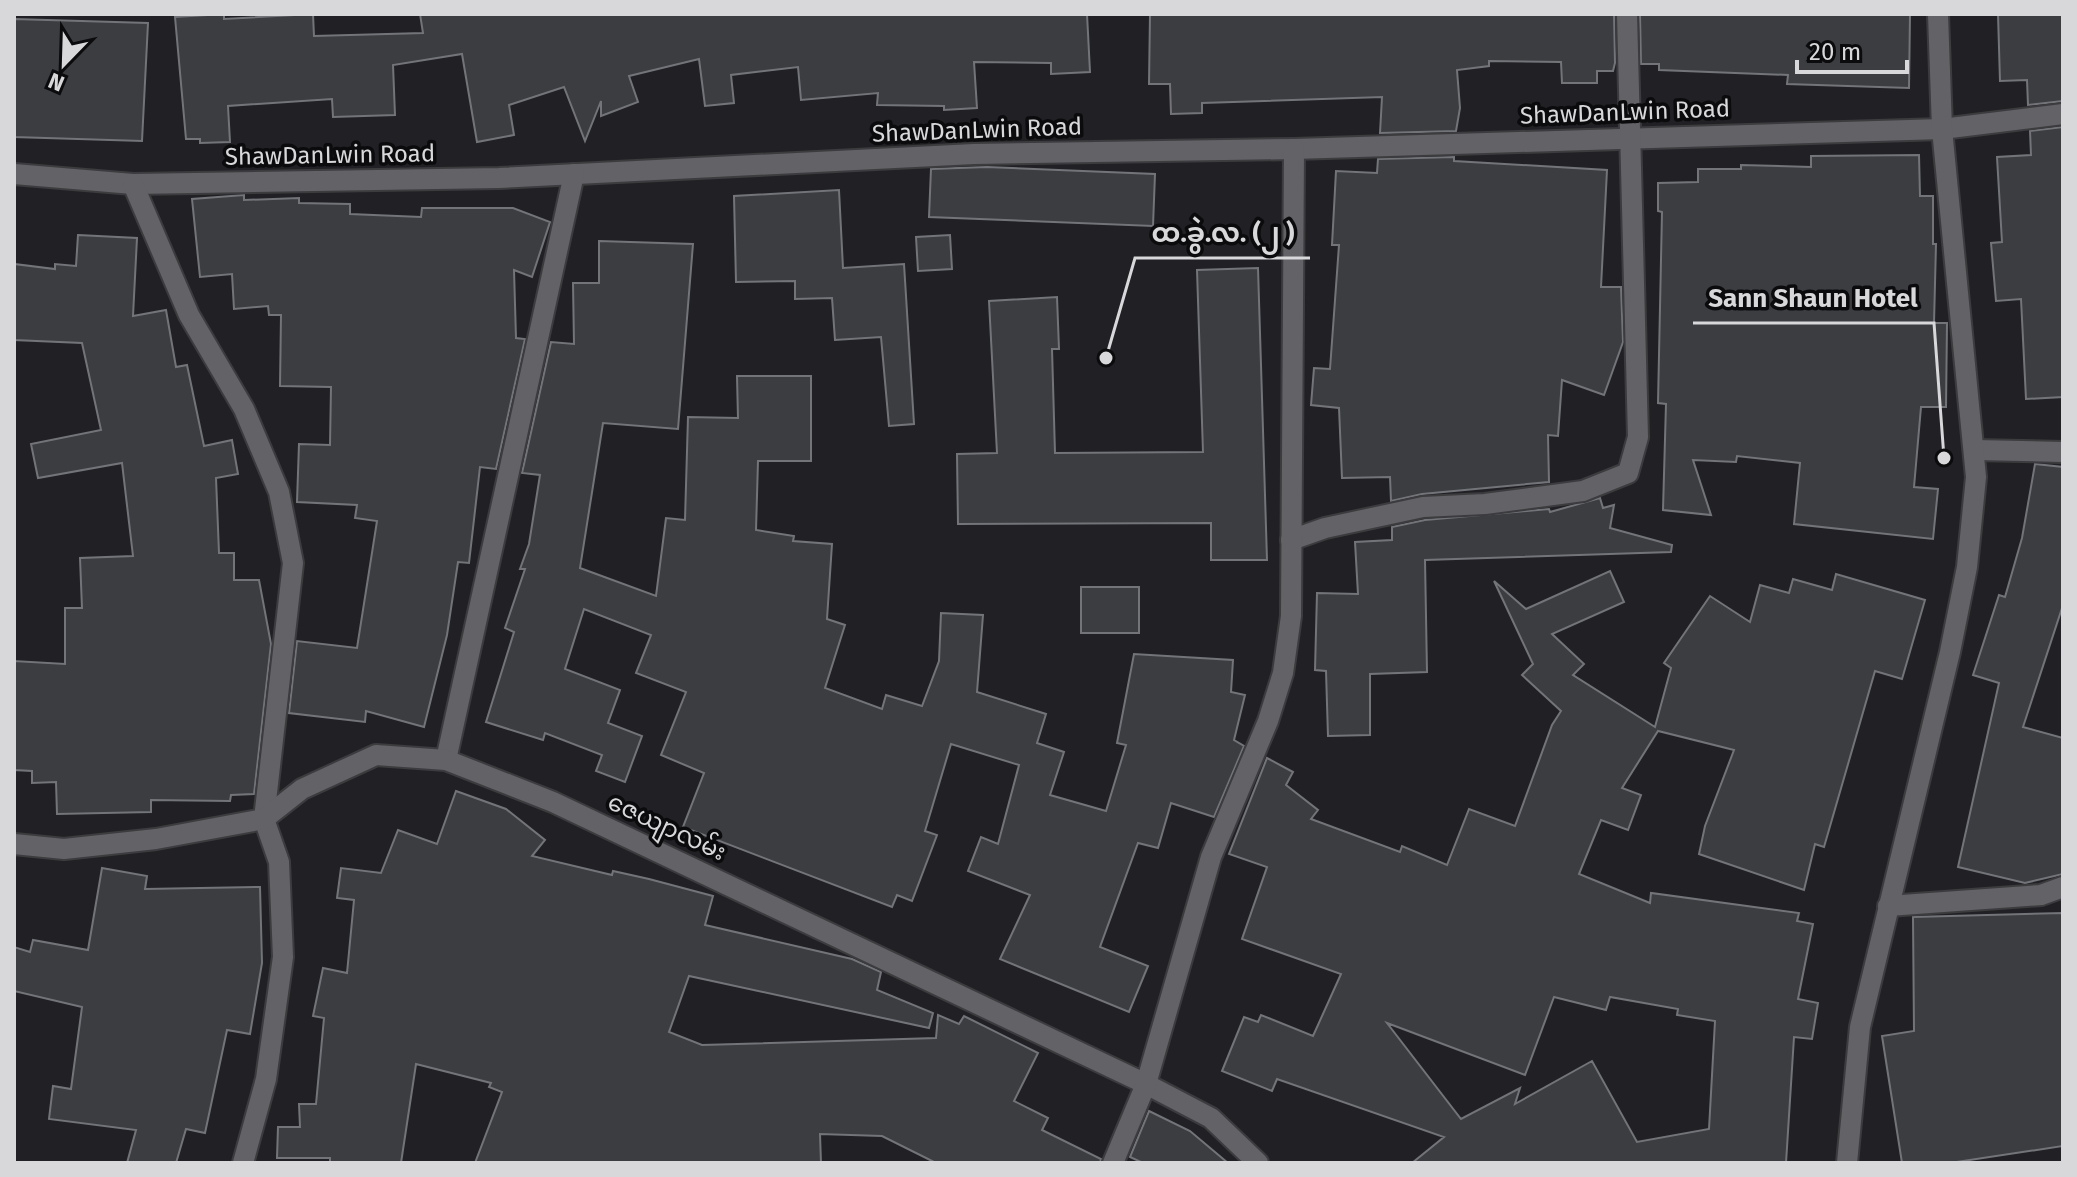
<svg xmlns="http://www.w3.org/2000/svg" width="2077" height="1177" viewBox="0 0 2077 1177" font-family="'Fira Sans','Noto Sans Myanmar',sans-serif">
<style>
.building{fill:#3b3d41;stroke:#727479;stroke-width:2;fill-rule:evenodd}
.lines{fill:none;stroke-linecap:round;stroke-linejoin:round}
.street-casing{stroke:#3c3c3f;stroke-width:24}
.secondary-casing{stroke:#3c3c3f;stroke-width:24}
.street{stroke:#626267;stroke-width:20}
.secondary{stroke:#626267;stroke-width:20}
.labels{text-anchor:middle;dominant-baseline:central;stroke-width:7;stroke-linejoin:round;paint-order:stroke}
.street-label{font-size:24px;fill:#d8d8db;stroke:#0b0b0d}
.leader{fill:none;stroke:#d8d8db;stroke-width:3}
.callout-dot{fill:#d8d8db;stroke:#0b0b0d;stroke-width:3}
.callout-label{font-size:26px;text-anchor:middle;font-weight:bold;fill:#d8d8db;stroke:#0b0b0d;stroke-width:7;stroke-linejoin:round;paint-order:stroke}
</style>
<rect width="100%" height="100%" fill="#212125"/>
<g class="building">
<polygon points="224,14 224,19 313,14 314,36 423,33 420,14 1087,14 1090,72 1051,74 1051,63 974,62 977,108 944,110 944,106 877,105 878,93 801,100 798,67 731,75 734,103 705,106 699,59 629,76 638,102 601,116 601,101 585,141 564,87 509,105 514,135 477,142 462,54 393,65 395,115 333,117 332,99 228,106 230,142 200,143 200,139 186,139 175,17"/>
<polygon points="1150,14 1614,14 1615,63 1613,71 1597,71 1597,83 1562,83 1561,62 1489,61 1489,66 1457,70 1460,108 1456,131 1380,133 1382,97 1202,103 1202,113 1171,114 1170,84 1149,84"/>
<polygon points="1640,14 1910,14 1909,88 1787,84 1788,75 1659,70 1659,64 1641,64"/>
<polygon points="1998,14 2063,14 2063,101 2028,105 2027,80 2000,81"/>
<polygon points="14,19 148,23 142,141 14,137"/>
<polygon points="2063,127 2063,397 2026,399 2021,299 1996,301 1991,243 2002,242 1997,157 2031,155 2030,131"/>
<polygon points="1919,155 1920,196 1933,196 1933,244 1936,244 1934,323 1947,323 1946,407 1921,407 1914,487 1938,489 1933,539 1794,524 1800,463 1737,456 1736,462 1693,460 1711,515 1663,510 1666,404 1658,403 1662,212 1658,211 1658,183 1698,182 1698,169 1741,169 1741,165 1811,167 1811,156"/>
<polygon points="1454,157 1454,161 1607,170 1601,287 1621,287 1623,342 1604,395 1562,380 1558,436 1548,435 1549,482 1422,494 1391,501 1390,477 1342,478 1339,408 1311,405 1314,368 1330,369 1339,245 1332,245 1336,171 1377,173 1378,159"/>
<polygon points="987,167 1155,174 1153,226 929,217 931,169"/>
<polygon points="839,190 843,268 904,264 914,424 889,426 881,337 835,340 832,298 795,299 795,281 736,282 734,196"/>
<polygon points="244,195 244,200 299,198 299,203 350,204 350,214 421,217 422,208 513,208 550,222 532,277 514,270 516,338 525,339 496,469 480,467 469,563 458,562 447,635 424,727 366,711 365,722 289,713 297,641 357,648 377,521 355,518 357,505 297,502 299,444 330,445 331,387 280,386 281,315 269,315 268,306 234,309 232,274 200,277 192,199"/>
<polygon points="78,235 137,238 133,316 166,310 176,367 187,365 204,446 232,440 238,474 216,478 219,553 234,553 234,580 259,580 271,644 254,794 231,795 230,801 151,800 151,812 57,814 56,782 32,783 32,771 14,770 14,661 65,664 65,608 82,608 80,558 133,556 122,463 38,478 31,444 101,430 82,343 14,340 14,264 55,269 55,264 76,266"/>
<polygon points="950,235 952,269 918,271 916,237"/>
<polygon points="599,241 693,244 678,429 603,423 580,568 656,596 666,518 685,520 688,417 738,418 737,376 811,376 811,461 758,461 756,530 794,536 793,541 832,544 827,619 845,625 825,688 882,709 886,695 922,706 939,661 941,613 983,615 977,692 1046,714 1037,743 1064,752 1050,795 1106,811 1126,745 1117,743 1134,654 1233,660 1231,692 1245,695 1234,740 1244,746 1214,817 1171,803 1158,848 1138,843 1100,947 1148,966 1129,1012 1000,959 1030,895 968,871 981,837 998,844 1019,765 951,744 925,831 937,835 912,901 897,895 892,907 683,827 704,773 661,755 686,692 636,673 651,635 584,609 565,669 620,690 608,723 642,736 625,782 596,771 602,755 545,733 543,740 486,722 514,632 505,628 525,569 520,569 529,544 540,475 522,473 551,342 574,344 573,283 599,283"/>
<polygon points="1258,268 1267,560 1211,560 1211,523 958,524 957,454 997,453 989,301 1057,297 1059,349 1052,349 1055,453 1203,452 1197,270"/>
<polygon points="2035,464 2063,467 2063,605 2023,727 2063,738 2063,874 2025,883 1958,867 1999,683 1973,675 1999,595 2005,597 2022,538"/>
<polygon points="1600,498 1603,508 1614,505 1610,528 1672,545 1671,552 1425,560 1427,672 1370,674 1370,735 1328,736 1326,671 1315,670 1317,593 1358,594 1355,542 1392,540 1392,527 1425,520 1549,509 1550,512"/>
<path d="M 1610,571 L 1624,602 L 1552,634 L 1584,664 L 1573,675 L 1655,727 L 1671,668 L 1664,663 L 1710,596 L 1750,622 L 1760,585 L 1789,593 L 1793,579 L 1832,590 L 1836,574 L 1925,600 L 1902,679 L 1875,671 L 1824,847 L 1815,844 L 1804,890 L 1699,854 L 1705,826 L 1734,750 L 1658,731 L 1622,788 L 1641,795 L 1628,830 L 1601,820 L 1579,874 L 1650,903 L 1651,893 L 1799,913 L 1797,921 L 1813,924 L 1798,999 L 1818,1003 L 1812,1039 L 1794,1037 L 1786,1163 L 1412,1163 L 1444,1137 L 1277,1079 L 1272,1091 L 1222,1071 L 1244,1017 L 1258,1022 L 1261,1015 L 1313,1036 L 1341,974 L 1242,939 L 1267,867 L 1229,854 L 1267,758 L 1293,772 L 1286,785 L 1318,810 L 1311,819 L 1400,852 L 1402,846 L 1447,865 L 1469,809 L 1515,826 L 1552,725 L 1561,711 L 1522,675 L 1533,664 L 1494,581 L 1526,609 ZM 1554,997 L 1606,1010 L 1610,997 L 1678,1009 L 1677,1015 L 1715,1021 L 1709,1129 L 1637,1142 L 1592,1061 L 1515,1104 L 1520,1088 L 1461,1119 L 1387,1023 L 1525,1075 Z"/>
<rect x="1081" y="587" width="58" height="46"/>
<polygon points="456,791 506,809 545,840 532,856 612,875 613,871 649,879 713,896 705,925 852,959 881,972 877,990 933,1013 929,1028 689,976 669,1032 702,1045 936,1038 938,1015 959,1024 964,1016 1038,1053 1014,1101 1048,1118 1042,1130 1101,1159 1100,1163 936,1163 882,1136 820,1134 821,1163 475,1163 502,1092 489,1087 491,1083 416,1064 401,1163 330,1163 330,1158 277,1158 278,1127 300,1127 299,1104 316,1104 324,1018 313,1016 323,968 347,973 354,900 337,898 341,868 381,873 398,830 437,844"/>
<polygon points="102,868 147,876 145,889 260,887 262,963 250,1034 227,1030 205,1133 186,1129 176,1163 127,1163 136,1130 49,1119 53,1086 71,1089 82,1007 14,991 14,947 30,952 33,940 88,950"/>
<polygon points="2063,913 2063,1146 1950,1163 1902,1163 1882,1036 1914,1031 1913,917"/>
<polygon points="1149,1111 1190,1131 1228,1163 1143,1163 1130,1157"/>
</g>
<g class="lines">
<defs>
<g id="street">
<polyline points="14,174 133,184 499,178 974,154 1294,149 1942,129 2063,114"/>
<polyline points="133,184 189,315 244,409 279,492 293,563 264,819 279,862 283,957 266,1079 243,1163"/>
<polyline points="1975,450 2063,452"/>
<polyline points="1291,540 1325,528 1423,507 1485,504 1583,491 1628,473 1638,437 1627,14"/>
<polyline points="446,760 574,174"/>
<polyline points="14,844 64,849 156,839 264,819 302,789 376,755 446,760 553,802 1146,1084 1211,1118 1258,1163"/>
<polyline points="1888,906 2041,895 2063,887"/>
<polyline points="1113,1163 1146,1084 1211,857 1268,721 1283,673 1291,616 1294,149"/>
</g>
<polyline id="secondary" points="1847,1163 1860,1027 1950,652 1967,567 1976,477 1942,129 1938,14"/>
</defs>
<use href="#street" class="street-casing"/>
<use href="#secondary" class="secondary-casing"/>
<use href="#street" class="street"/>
<use href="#secondary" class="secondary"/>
</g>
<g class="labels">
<g class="street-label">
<text transform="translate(1625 112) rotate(-2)">ShawDanLwin Road</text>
<text transform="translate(977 130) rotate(-2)">ShawDanLwin Road</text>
<text transform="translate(330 155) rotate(-1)">ShawDanLwin Road</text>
<text transform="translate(667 827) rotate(25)">ဇေယျာလမ်း</text>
</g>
</g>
<path class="leader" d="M1106 358L1135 258H1310M1944 458L1934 323H1693"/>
<g class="callout-dot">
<circle cx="1106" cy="358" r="8"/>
<circle cx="1944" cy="458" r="8"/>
</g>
<g class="callout-label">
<text x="1223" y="242">ထ.ခွဲ.လ. (၂ )</text>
<text x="1813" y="307">Sann Shaun Hotel</text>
</g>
<rect width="2077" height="1177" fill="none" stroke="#d8d8db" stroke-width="32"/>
<g transform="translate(64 64) rotate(203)" stroke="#0b0b0d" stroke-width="6" paint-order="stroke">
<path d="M0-6L14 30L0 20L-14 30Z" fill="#d8d8db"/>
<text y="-12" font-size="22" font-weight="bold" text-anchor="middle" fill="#d8d8db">N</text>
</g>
<path d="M1797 60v12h110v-12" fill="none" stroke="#d8d8db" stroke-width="4"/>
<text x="1809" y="60" font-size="24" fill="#d8d8db" stroke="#0b0b0d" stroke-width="6" paint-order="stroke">20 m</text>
</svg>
